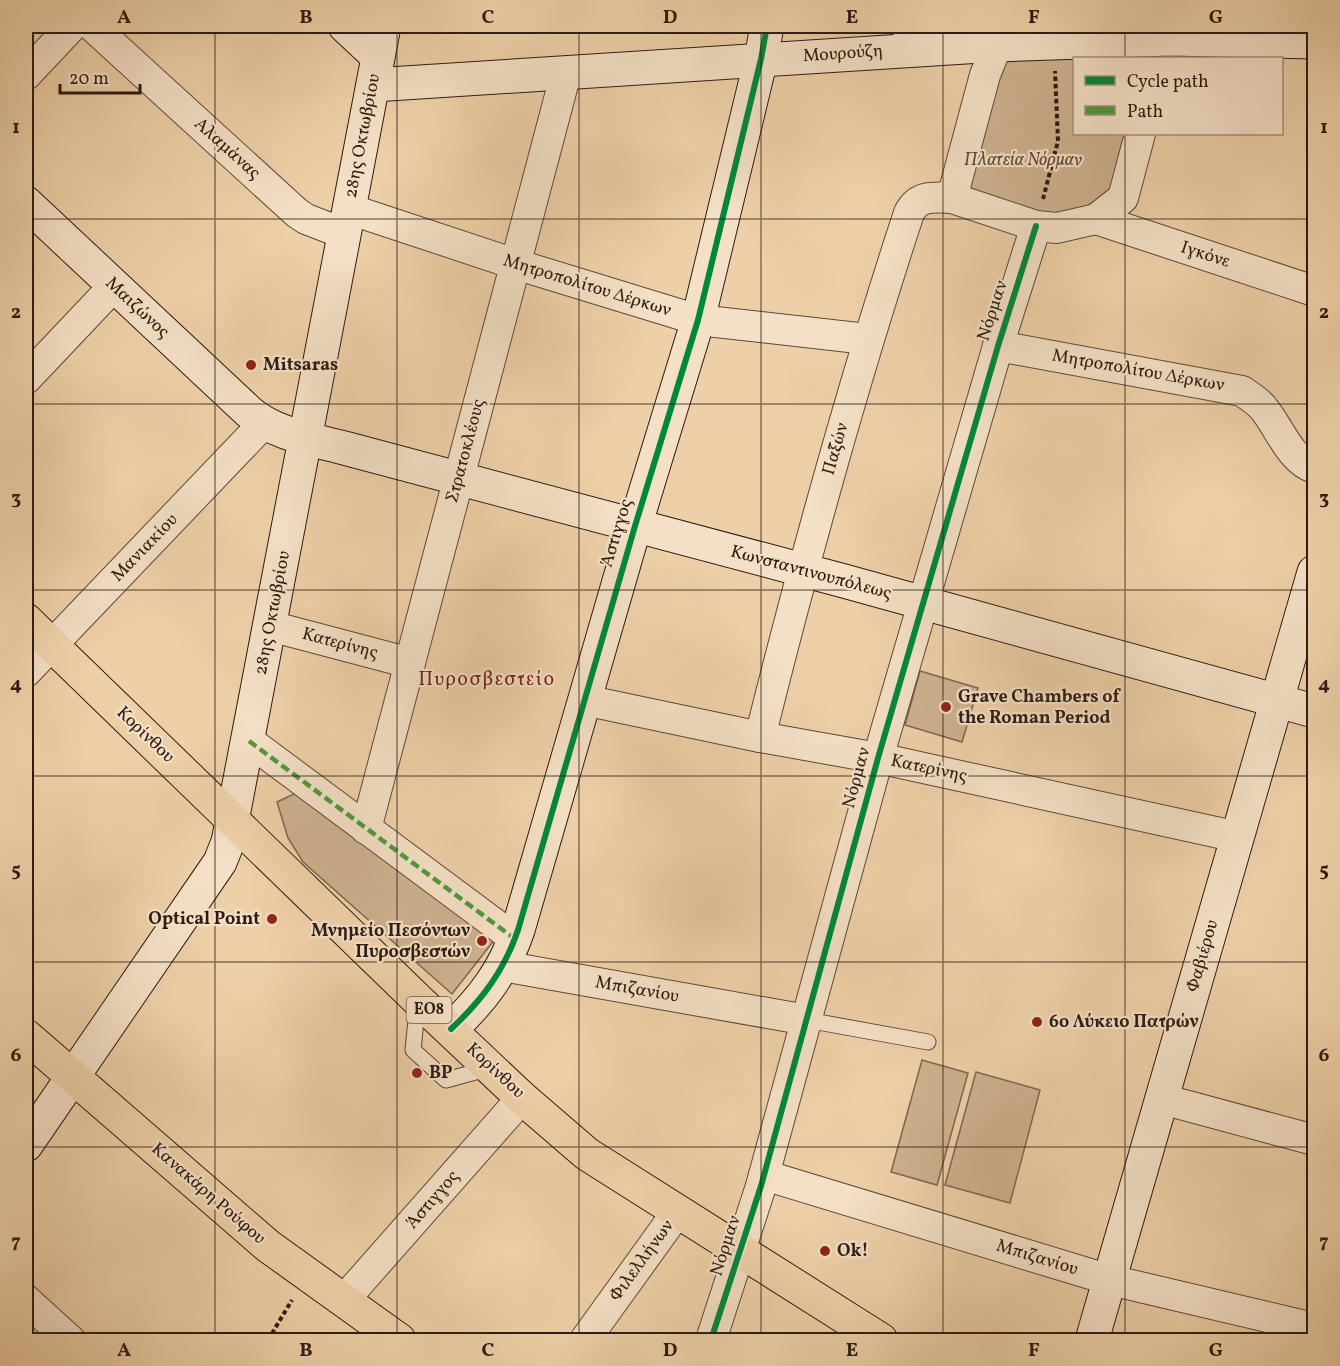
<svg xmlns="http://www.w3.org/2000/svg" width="1340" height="1366" viewBox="0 0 1340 1366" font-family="Vollkorn,serif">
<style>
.green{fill:#cdb18f;stroke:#7d6651;stroke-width:1.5}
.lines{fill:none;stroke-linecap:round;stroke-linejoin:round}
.lane-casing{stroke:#5d4838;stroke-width:17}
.street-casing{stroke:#5d4838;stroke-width:32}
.secondary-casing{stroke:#2d1b13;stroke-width:35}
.primary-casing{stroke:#2d1b13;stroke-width:35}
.path{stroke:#2d1b13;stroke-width:4;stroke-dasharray:4.5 3;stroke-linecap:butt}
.lane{stroke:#f4e0c6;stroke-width:15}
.street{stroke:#f4e0c6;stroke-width:30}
.secondary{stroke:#f4e0c6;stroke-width:33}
.primary{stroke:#eed0a8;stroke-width:33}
.quiet{stroke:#4f993d;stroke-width:4.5;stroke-dasharray:9 4.5;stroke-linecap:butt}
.cycleway-casing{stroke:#f4e0c6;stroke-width:10}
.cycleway{stroke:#00873e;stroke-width:6}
.grid{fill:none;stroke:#2d1b13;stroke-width:1.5;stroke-opacity:0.55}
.poi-dot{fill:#8f2418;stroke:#f4e0c6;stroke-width:2}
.labels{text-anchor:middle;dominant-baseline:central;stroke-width:4.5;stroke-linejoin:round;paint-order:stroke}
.shield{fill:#f4e0c6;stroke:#695649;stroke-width:1.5}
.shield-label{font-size:16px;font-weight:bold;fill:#2d1b13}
.street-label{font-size:18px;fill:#2d1b13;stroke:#f4e0c6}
.park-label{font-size:18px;font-style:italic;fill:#5d4838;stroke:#f4e0c6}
.poi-label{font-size:18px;font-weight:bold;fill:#2d1b13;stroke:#f4e0c6;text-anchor:start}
.neighbourhood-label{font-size:20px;letter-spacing:1.5px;fill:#7a1f14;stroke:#f4e0c6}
.neatline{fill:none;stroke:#2d1b13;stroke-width:2}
.grid-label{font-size:20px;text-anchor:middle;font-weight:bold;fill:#2d1b13}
</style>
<rect width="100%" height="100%" fill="#eed0a8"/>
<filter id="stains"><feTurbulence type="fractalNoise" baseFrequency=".00333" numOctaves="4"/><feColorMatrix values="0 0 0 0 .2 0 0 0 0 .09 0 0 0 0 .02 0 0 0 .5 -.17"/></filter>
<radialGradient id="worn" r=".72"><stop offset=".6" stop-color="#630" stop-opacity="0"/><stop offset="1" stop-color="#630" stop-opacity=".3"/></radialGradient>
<g class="green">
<polygon points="1129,40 1134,58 1074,58 1074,134 1140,134 1123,198 1057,228 952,198 997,45"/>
<polygon points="920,671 978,688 962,742 905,725"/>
<polygon points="300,791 496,938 452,994 303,862 288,838 277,802"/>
<polygon points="922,1060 968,1073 937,1185 891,1172"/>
<polygon points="976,1072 1040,1090 1010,1203 945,1185"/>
</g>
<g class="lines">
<defs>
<g id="lane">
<polyline points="898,50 903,26"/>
<polyline points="418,1000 413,1050 446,1080 490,1068"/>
<polyline points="807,1020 928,1042"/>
</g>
<g id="street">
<polyline points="92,26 297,213 306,219 345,234"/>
<polyline points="997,45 985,75 952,198 1036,226 1057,228 1096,219 1123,198 1140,134"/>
<polyline points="26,75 72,26"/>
<polyline points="349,209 515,264 698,320 867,339"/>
<polyline points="1096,219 1314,291"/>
<path d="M 998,346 L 1242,391 C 1249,396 1258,401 1264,409 C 1279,427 1290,460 1314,468"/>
<polyline points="26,379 114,286"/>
<polyline points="270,626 410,663"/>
<polyline points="26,672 264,423"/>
<polyline points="584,700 760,737 878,758 1238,837"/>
<path d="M 760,737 C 804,561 852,386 909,213 C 918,195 933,197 952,198"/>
<polyline points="249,741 515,939"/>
<polyline points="366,829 566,73"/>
<polyline points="502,966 807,1020"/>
<polyline points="1162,1099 1314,1140"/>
<polyline points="764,1175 1110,1280 1314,1328"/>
<polyline points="26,1300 70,1340"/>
<polyline points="343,1301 522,1098"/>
<polyline points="585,1340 678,1211"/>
<polyline points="711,1340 761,1186 878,758 998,346 1036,226"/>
</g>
<g id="secondary">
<polyline points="345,26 378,57"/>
<polyline points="373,85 997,45 1170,39 1314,42"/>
<path d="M 26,203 L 249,412 C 276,435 315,440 348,449 L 844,581 L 1314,711"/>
<path d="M 451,1029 C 482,1000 504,971 518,930 L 635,526 L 698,320 L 761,59 L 767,26"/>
<polyline points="26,1145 220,862 228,842 384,26"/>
<polyline points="1092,1340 1314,572"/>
</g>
<g id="primary">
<polyline points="26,620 418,1000 522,1098 587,1154 881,1340"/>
<polyline points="26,1036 268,1246 399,1340"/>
</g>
</defs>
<use href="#lane" class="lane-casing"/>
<use href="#street" class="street-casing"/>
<use href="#secondary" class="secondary-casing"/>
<use href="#primary" class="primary-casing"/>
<g class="path">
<polyline points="1043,199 1058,141 1055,71"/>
<polyline points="268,1340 292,1300"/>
</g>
<use href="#lane" class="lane"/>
<use href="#street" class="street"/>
<use href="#secondary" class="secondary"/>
<use href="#primary" class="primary"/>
<polyline class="quiet" points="249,741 515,939"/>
<defs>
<g id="cycleway">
<path d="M 451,1029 C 482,1000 504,971 518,930 L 635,526 L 698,320 L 761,59 L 767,26"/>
<polyline points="711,1340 761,1186 878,758 998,346 1036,226"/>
</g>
</defs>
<use href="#cycleway" class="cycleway-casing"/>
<use href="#cycleway" class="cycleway"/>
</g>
<path class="grid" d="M 215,26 L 215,1340M 397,26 L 397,1340M 579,26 L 579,1340M 761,26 L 761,1340M 943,26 L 943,1340M 1125,26 L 1125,58M 1125,134 L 1125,1340M 26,219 L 1314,219M 26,404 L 1314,404M 26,590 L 1314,590M 26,776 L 1314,776M 26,962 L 1314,962M 26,1147 L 1314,1147"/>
<g class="poi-dot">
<circle cx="251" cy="365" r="6"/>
<circle cx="946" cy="707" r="6"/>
<circle cx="272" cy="919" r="6"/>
<circle cx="482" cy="941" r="6"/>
<circle cx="1037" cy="1022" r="6"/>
<circle cx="417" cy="1073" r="6"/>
<circle cx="825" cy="1251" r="6"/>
</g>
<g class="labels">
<rect class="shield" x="406.5" y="997" width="45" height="26" rx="4.5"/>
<g class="shield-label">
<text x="429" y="1010">ΕΟ8</text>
</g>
<g class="street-label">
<text transform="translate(843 54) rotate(-4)">Μουρούζη</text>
<text transform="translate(363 136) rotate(-79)">28ης Οκτωβρίου</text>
<text transform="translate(227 149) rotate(42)">Αλαμάνας</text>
<text transform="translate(1205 255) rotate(18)">Ιγκόνε</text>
<text transform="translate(587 286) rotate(17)">Μητροπολίτου Δέρκων</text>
<text transform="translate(137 308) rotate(43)">Μαιζώνος</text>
<text transform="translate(993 311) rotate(-72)">Νόρμαν</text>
<text transform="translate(1138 371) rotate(10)">Μητροπολίτου Δέρκων</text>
<text transform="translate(836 449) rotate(-74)">Παξών</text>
<text transform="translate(466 451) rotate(-75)">Στρατοκλέους</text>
<text transform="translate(617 533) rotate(-73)">Άστιγγος</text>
<text transform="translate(145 548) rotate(-46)">Μανιακίου</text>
<text transform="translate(811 573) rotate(15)">Κωνσταντινουπόλεως</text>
<text transform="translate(273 613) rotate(-79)">28ης Οκτωβρίου</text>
<text transform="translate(340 644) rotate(15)">Κατερίνης</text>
<text transform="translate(145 735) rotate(44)">Κορίνθου</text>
<text transform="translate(929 769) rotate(12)">Κατερίνης</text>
<text transform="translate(857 778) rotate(-75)">Νόρμαν</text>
<text transform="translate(1203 956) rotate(-74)">Φαβιέρου</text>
<text transform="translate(637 990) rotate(10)">Μπιζανίου</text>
<text transform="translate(495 1071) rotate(43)">Κορίνθου</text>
<text transform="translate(208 1194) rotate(41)">Κανακάρη Ρούφου</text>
<text transform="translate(433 1200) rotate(-49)">Άστιγγος</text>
<text transform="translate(726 1246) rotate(-72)">Νόρμαν</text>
<text transform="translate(1037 1258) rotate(17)">Μπιζανίου</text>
<text transform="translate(642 1261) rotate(-54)">Φιλελλήνων</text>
</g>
<g class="park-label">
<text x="1023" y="160">Πλατεία Νόρμαν</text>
</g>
<g class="poi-label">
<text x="263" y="365">Mitsaras</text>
<text x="958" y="697">Grave Chambers of<tspan x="958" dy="21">the Roman Period</tspan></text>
<text x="260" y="919" text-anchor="end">Optical Point</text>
<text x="470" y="931" text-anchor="end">Μνημείο Πεσόντων<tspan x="470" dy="21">Πυροσβεστών</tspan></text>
<text x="1049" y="1022">6ο Λύκειο Πατρών</text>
<text x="429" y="1073">BP</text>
<text x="837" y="1251">Ok!</text>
</g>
<g class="neighbourhood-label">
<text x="487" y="680">Πυροσβεστείο</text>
</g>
</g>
<rect width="1340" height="1366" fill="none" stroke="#eed0a8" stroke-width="66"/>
<rect x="1073" y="57" width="210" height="78" fill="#f4e0c6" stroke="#a4917e" stroke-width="1.5"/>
<rect x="1085" y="76" width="30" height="9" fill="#00873e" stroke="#a4917e" stroke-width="1.5"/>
<text x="1127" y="87" font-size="18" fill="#2d1b13">Cycle path</text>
<rect x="1085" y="106" width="30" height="9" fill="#4f993d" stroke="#a4917e" stroke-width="1.5"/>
<text x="1127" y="117" font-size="18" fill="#2d1b13">Path</text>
<path d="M60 84v9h80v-9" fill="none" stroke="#2d1b13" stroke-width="3"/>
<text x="69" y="84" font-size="18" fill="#2d1b13" stroke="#f4e0c6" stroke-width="4.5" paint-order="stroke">20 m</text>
<rect x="33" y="33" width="1274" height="1300" class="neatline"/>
<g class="grid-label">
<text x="124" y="23">A</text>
<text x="306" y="23">B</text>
<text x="488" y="23">C</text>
<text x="670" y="23">D</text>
<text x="852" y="23">E</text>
<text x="1034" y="23">F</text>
<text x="1216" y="23">G</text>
<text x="16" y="133">1</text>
<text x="1324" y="133">1</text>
<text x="16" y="318">2</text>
<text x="1324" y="318">2</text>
<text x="16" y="504">3</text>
<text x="1324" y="504">3</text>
<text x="16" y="690">4</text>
<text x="1324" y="690">4</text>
<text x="16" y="876">5</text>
<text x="1324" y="876">5</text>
<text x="16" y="1061">6</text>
<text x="1324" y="1061">6</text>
<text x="16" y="1247">7</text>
<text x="1324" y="1247">7</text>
<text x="124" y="1356">A</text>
<text x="306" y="1356">B</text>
<text x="488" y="1356">C</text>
<text x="670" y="1356">D</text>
<text x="852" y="1356">E</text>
<text x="1034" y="1356">F</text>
<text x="1216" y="1356">G</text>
</g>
<rect width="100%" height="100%" filter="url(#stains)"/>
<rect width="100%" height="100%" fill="url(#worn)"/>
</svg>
